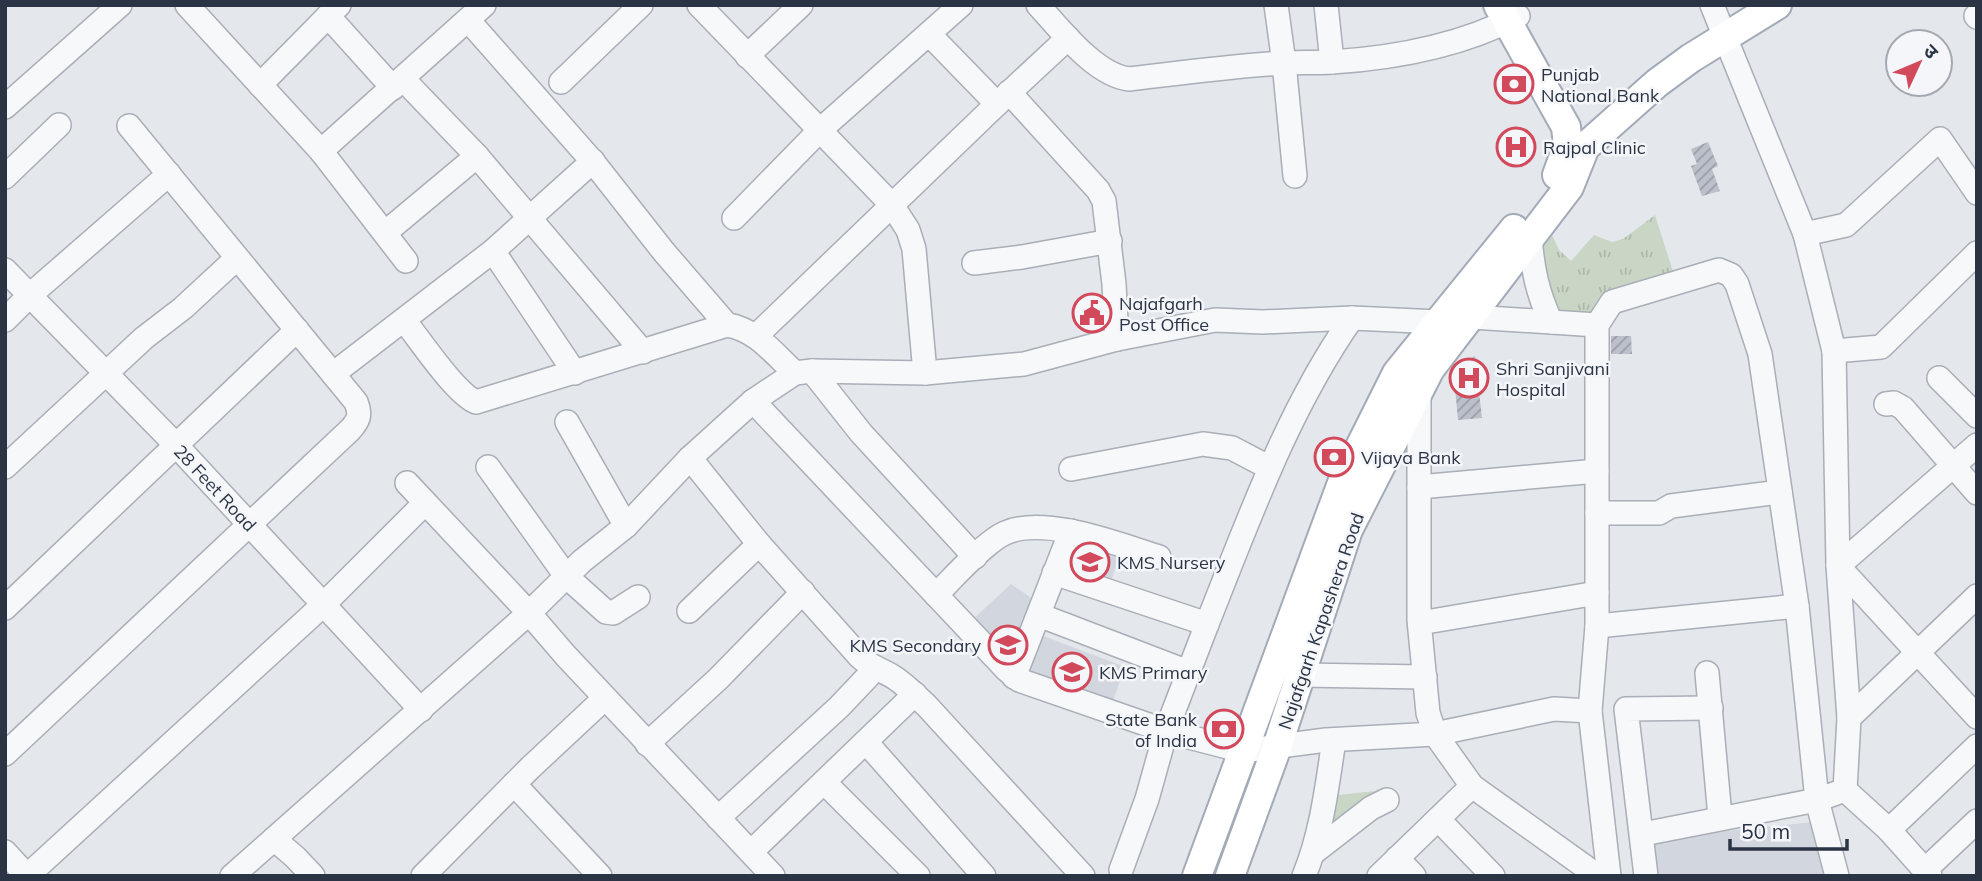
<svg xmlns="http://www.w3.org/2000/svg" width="1982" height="881" viewBox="0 0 1982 881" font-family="Mulish,'Noto Sans Devanagari',sans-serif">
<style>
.built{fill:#d2d6de}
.park{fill:url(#park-tufts)}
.building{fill:url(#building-hatch)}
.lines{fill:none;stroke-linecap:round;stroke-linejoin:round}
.minor-casing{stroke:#a9aeb7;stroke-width:26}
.major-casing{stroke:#a3abb8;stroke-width:32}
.minor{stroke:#f7f8fa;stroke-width:23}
.major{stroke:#fff;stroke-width:28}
.labels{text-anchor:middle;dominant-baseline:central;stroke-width:5;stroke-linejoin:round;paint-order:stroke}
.poi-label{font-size:18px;fill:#2b3445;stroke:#f4f6f9;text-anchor:start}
.street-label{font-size:18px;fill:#2b3445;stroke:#f4f6f9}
</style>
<defs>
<pattern id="park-tufts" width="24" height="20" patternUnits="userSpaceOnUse" patternTransform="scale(1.75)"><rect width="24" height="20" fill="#c9d6c5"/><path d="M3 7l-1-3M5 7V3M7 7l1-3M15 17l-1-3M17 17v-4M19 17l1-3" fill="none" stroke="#adb8ab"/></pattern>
<pattern id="building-hatch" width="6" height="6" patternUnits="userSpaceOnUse" patternTransform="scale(1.75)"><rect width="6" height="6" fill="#bbc0ca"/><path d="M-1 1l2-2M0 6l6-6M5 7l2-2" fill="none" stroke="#989da6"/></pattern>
</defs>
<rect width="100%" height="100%" fill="#e4e7ec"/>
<g class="built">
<polygon points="1075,532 1120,553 1109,588 1058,570"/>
<polygon points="1011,584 1036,601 1016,669 971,621"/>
<polygon points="1033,632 1125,667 1110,709 1019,676"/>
<polygon points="1824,821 1831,876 1652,876 1649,839"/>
</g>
<g class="park">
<polygon points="1655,215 1676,281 1597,323 1552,320 1539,295 1541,230 1547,224 1559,250 1571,261 1594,235 1612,242 1623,239"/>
<polygon points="1375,791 1317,843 1329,796"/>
</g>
<g class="building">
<polygon points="1708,142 1718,166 1712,169 1720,191 1702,196 1691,166 1697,164 1691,149"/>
<polygon points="1611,336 1631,336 1632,354 1611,354"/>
<polygon points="1475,356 1482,418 1458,420 1453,366"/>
</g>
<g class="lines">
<defs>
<g id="minor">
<polyline points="187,5 321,151 406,261"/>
<polyline points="699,5 892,205 908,230 914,249 925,373"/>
<path d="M 1038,5 C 1060,29 1095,75 1129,79 C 1180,73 1232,66 1283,63 C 1299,62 1316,63 1332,62 C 1395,58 1461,46 1518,16"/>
<polyline points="1276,5 1284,63 1295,176"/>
<polyline points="1326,5 1332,62"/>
<polyline points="328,16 393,88"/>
<polyline points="1976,16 1977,17"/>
<polyline points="468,20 594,163 664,252 727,325"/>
<polyline points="929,34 997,104"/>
<polyline points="747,56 801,5"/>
<polyline points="403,79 477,156 643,352"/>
<polyline points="561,82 641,5"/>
<polyline points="260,85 339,5"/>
<polyline points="1009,92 1098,190 1104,201 1114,284 1117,339"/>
<polyline points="5,107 120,5"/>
<polyline points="321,151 484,5"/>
<polyline points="5,177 59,125"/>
<polyline points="734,218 819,131 961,5"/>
<polyline points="386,232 477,156"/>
<polyline points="1805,234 1846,225 1940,139 1977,193"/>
<path d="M 1530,238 C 1533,270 1537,292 1551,322"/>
<polyline points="493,251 575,373"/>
<polyline points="974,263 1022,257 1110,241"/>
<polyline points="5,270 176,445 421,710"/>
<polyline points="1472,317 1597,325"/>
<polyline points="5,320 29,296 169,174"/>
<path d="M 404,320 C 420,340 455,393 476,402 L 727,325 C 756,329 774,354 795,373"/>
<polyline points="756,336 997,104 1068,38"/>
<polyline points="1834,351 1881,347 1977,253"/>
<polyline points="812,371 861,433 975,557"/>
<polyline points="333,374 493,251 593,161"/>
<polyline points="1939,378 1977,416"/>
<polyline points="1419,390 1419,620 1428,713 1435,734 1472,786 1598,876"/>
<polyline points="753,401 1007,670 1019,680 1166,731 1243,751 1326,740 1435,734 1554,709 1590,711 1609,876"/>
<polyline points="1886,404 1894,403 1903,408 1977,493"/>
<polyline points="567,422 626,526"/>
<polyline points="1977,445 1838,566 1977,717"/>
<path d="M 690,458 L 759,544 L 860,657 C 872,668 883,670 895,678 C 907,686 916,696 926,705 L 1083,876"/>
<polyline points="5,467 144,338 183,308 237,258"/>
<polyline points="488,467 566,576 606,612 613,613 638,597"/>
<polyline points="1071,469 1203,444 1232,448 1270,468"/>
<polyline points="407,483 529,613 566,656 773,876"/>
<polyline points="1419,487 1597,471"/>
<polyline points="1597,513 1659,513 1671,506 1780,492"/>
<polyline points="1054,573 1207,624 1166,731 1147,799 1121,870"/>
<path d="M 936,595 C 953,578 985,542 1005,533 C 1045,515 1120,545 1159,557"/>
<polyline points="5,608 297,330"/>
<polyline points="689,611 759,544"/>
<polyline points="1039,615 1188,672"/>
<polyline points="1420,623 1597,593"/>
<path d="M 1207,624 C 1249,519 1287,411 1352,318"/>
<polyline points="1597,626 1797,606"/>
<polyline points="1707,673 1720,817"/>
<polyline points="1300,675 1425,677"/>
<polyline points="1014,677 1071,531"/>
<polyline points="1590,711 1597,626 1597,325 1612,302 1719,270 1731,275 1737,284 1760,354 1797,606 1817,800 1837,876"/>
<polyline points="1849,718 1977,596"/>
<polyline points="866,742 984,876"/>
<polyline points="647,744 718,679 803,592"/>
<path d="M 5,754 L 350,430 C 359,420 361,415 356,402 L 129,126"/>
<polyline points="824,782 918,876"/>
<polyline points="514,784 600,876"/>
<polyline points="1845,790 1889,830 1930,876"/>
<polyline points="718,818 839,707 875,669"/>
<polyline points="1438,819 1493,876"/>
<polyline points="1889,830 1977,746"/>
<polyline points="1643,834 1817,800 1845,790 1849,718 1838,566 1834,351 1805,234 1712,5"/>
<polyline points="274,839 295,857 313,876"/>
<polyline points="5,852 27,876"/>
<polyline points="751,852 915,694"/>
<polyline points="1313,853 1371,808 1387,800"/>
<polyline points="1397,858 1414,876"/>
<polyline points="1925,870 1977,821"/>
<polyline points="27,876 323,605 425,503"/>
<polyline points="232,876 529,613 582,561 626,526 690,458 753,401 795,373 812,371 925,373 1024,364 1117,339 1215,320 1263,322 1352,318 1439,322"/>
<polyline points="423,876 530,768 605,698"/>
<path d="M 1304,876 C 1322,832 1327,786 1334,740"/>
<polyline points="1379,876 1472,786"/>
<polyline points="1646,876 1626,709 1711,708"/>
</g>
<g id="major">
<polyline points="1498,5 1566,127 1568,145 1557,175"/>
<polyline points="1197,876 1342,483 1397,373 1514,229"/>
<polyline points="1230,876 1277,747 1348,530 1430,369 1569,187 1585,147 1657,83 1691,58 1777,5"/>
</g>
</defs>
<use href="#minor" class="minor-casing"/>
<use href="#major" class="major-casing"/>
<use href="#minor" class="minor"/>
<use href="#major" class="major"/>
</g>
<defs>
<symbol id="bank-ring" viewBox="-11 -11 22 22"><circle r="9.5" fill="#f4f6f9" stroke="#d1495b" stroke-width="1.5"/><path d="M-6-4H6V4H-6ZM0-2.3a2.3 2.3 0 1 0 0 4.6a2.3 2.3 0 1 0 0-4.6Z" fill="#d1495b"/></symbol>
<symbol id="hospital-ring" viewBox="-11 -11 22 22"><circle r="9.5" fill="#f4f6f9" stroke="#d1495b" stroke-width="1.5"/><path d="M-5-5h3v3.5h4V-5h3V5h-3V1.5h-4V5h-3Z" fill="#d1495b"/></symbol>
<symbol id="civic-ring" viewBox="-11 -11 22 22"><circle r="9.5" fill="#f4f6f9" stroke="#d1495b" stroke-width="1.5"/><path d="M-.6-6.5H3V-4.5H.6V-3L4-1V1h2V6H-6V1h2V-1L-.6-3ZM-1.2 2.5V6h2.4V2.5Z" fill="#d1495b"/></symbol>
<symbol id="school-ring" viewBox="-11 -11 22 22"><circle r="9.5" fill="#f4f6f9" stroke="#d1495b" stroke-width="1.5"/><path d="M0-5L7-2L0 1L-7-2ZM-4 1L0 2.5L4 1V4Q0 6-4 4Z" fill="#d1495b"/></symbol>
</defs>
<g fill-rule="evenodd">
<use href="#bank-ring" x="1492" y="62" width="44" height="44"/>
<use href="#hospital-ring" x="1494" y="125" width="44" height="44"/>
<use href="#civic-ring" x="1070" y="291" width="44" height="44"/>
<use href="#hospital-ring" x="1447" y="356" width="44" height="44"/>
<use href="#bank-ring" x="1312" y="435" width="44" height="44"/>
<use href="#school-ring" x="1068" y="540" width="44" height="44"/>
<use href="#school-ring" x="986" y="623" width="44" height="44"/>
<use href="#school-ring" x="1050" y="650" width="44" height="44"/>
<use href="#bank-ring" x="1202" y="707" width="44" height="44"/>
</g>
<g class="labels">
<g class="poi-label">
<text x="1541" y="74">Punjab<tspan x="1541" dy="21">National Bank</tspan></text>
<text x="1543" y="147">Rajpal Clinic</text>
<text x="1119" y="303">Najafgarh<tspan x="1119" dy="21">Post Office</tspan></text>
<text x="1496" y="368">Shri Sanjivani<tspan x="1496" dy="21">Hospital</tspan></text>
<text x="1361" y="457">Vijaya Bank</text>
<text x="1117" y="562">KMS Nursery</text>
<text x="981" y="645" text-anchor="end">KMS Secondary</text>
<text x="1099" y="672">KMS Primary</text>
<text x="1197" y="719" text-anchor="end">State Bank<tspan x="1197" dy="21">of India</tspan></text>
</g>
<g class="street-label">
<text transform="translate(215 488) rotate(47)">28 Feet Road</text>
<text transform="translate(1321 621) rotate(-71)">Najafgarh Kapashera Road</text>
</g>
</g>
<rect width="1982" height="881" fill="none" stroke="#2b3445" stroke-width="14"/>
<g transform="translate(1919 63) rotate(46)"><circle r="33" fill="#f4f6f9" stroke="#a4a8b1" stroke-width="2"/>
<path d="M0-5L12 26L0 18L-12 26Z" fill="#d1495b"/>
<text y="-10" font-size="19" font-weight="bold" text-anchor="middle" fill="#2b3445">उ</text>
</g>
<path d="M1730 839v10h117v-10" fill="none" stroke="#2b3445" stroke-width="3.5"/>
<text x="1741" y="839" font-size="21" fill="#2b3445" stroke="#f4f6f9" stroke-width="5" paint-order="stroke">50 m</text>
</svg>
